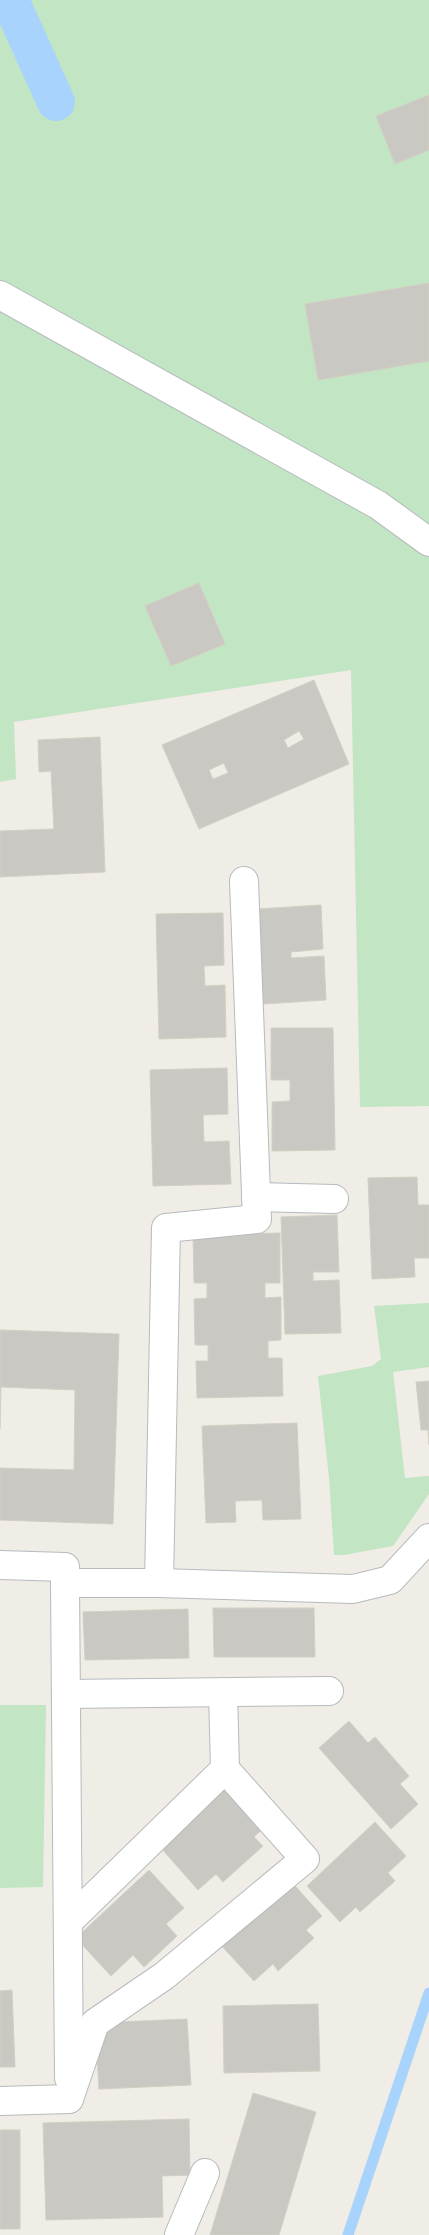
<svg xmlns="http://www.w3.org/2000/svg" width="429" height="2235" viewBox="0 0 429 2235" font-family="'PT Sans Narrow',sans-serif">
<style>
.green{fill:#c2e5c4}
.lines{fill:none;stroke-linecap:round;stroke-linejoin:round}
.stream{stroke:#a7d3fc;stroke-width:11}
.canal{stroke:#a7d3fc;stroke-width:38}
.building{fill:#cac8c2;stroke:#d3cfc3;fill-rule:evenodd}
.minor-casing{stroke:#b7babe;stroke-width:30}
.minor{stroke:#fff;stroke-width:28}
</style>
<rect width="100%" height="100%" fill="#efede5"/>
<g class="green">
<polygon points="0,0 429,0 429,1106 360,1107 351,670 14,722 16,779 0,782"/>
<polygon points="429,1303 429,1367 393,1372 405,1478 429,1476 429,1494 393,1546 344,1555 334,1555 329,1478 318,1376 372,1366 381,1359 374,1306"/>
<polygon points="0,1705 46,1705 43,1887 0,1888"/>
</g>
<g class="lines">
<polyline class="stream" points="348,2235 429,1993"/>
<polyline class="canal" points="10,0 56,102"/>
</g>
<g class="building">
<polygon points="429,95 429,150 395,164 376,116"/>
<polygon points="429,283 429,361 318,380 305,304"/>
<polygon points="199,583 225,644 171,666 145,606"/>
<path d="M 314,680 L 349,764 L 199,829 L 162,745 ZM 299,731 L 304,739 L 288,748 L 284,740 ZM 224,763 L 228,773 L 213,779 L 209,770 Z"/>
<polygon points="100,737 105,872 0,877 0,831 54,829 51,771 39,772 38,740"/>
<polygon points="321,905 323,949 291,952 291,958 324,956 326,1000 263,1004 258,909"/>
<polygon points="223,913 224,965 204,966 205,986 225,985 226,1037 159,1039 156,914"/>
<polygon points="271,1028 333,1028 335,1150 272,1151 272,1102 290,1101 290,1080 271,1080"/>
<polygon points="227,1068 228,1114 203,1115 204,1142 229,1141 231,1184 153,1186 150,1070"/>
<polygon points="417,1177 418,1205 429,1205 429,1258 414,1258 415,1277 372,1279 368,1178"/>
<polygon points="337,1215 339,1272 313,1272 313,1281 339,1280 341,1333 285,1334 281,1217"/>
<polygon points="280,1233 280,1283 265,1283 265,1298 281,1297 281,1340 268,1341 268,1358 282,1358 283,1396 197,1398 196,1361 208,1361 208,1345 195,1345 194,1299 207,1298 207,1283 194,1283 193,1235"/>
<polygon points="0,1330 119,1334 113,1524 0,1520 0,1468 74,1470 75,1390 1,1387 0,1429"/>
<polygon points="429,1381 429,1445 428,1430 421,1430 416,1382"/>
<polygon points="297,1423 301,1519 263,1520 262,1500 235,1501 236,1522 206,1523 202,1426"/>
<polygon points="213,1608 314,1608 315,1657 214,1657"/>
<polygon points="188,1609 189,1658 85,1660 83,1612"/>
<polygon points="349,1721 368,1743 375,1737 409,1776 400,1784 418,1804 391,1829 319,1748"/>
<polygon points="237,1777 274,1818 254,1837 263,1846 223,1882 216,1874 198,1890 161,1848"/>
<polygon points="375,1822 406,1856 388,1873 395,1881 360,1912 356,1907 340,1922 307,1886"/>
<polygon points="149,1870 184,1908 166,1924 177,1936 144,1967 133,1955 111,1976 76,1938"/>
<polygon points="289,1879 322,1916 306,1930 314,1938 278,1971 273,1964 254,1981 219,1943"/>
<polygon points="12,1990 15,2067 0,2067 0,1991"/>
<polygon points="318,2004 320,2071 224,2073 223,2006"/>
<polygon points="187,2019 191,2085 99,2089 95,2023"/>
<polygon points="253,2093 316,2112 279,2235 210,2235"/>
<polygon points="189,2119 190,2175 162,2176 163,2217 46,2220 43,2123"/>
<rect x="0" y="2130" width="20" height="99"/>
</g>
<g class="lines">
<defs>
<g id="minor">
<polyline points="0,295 378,505 429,542"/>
<polyline points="256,1197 334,1199"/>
<polyline points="0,1565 65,1567 65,1583 159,1583 166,1228 257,1219 244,881"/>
<polyline points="65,1583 69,2078"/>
<polyline points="159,1583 353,1589 390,1580 429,1538"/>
<polyline points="223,1692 225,1769"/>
<polyline points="66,1694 329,1691"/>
<polyline points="68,1922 225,1769 305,1859 164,1976 95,2023 69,2099"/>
<polyline points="0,2101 69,2099"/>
<polyline points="179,2235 205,2173"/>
</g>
</defs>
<use href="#minor" class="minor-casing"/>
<use href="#minor" class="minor"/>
</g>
</svg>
